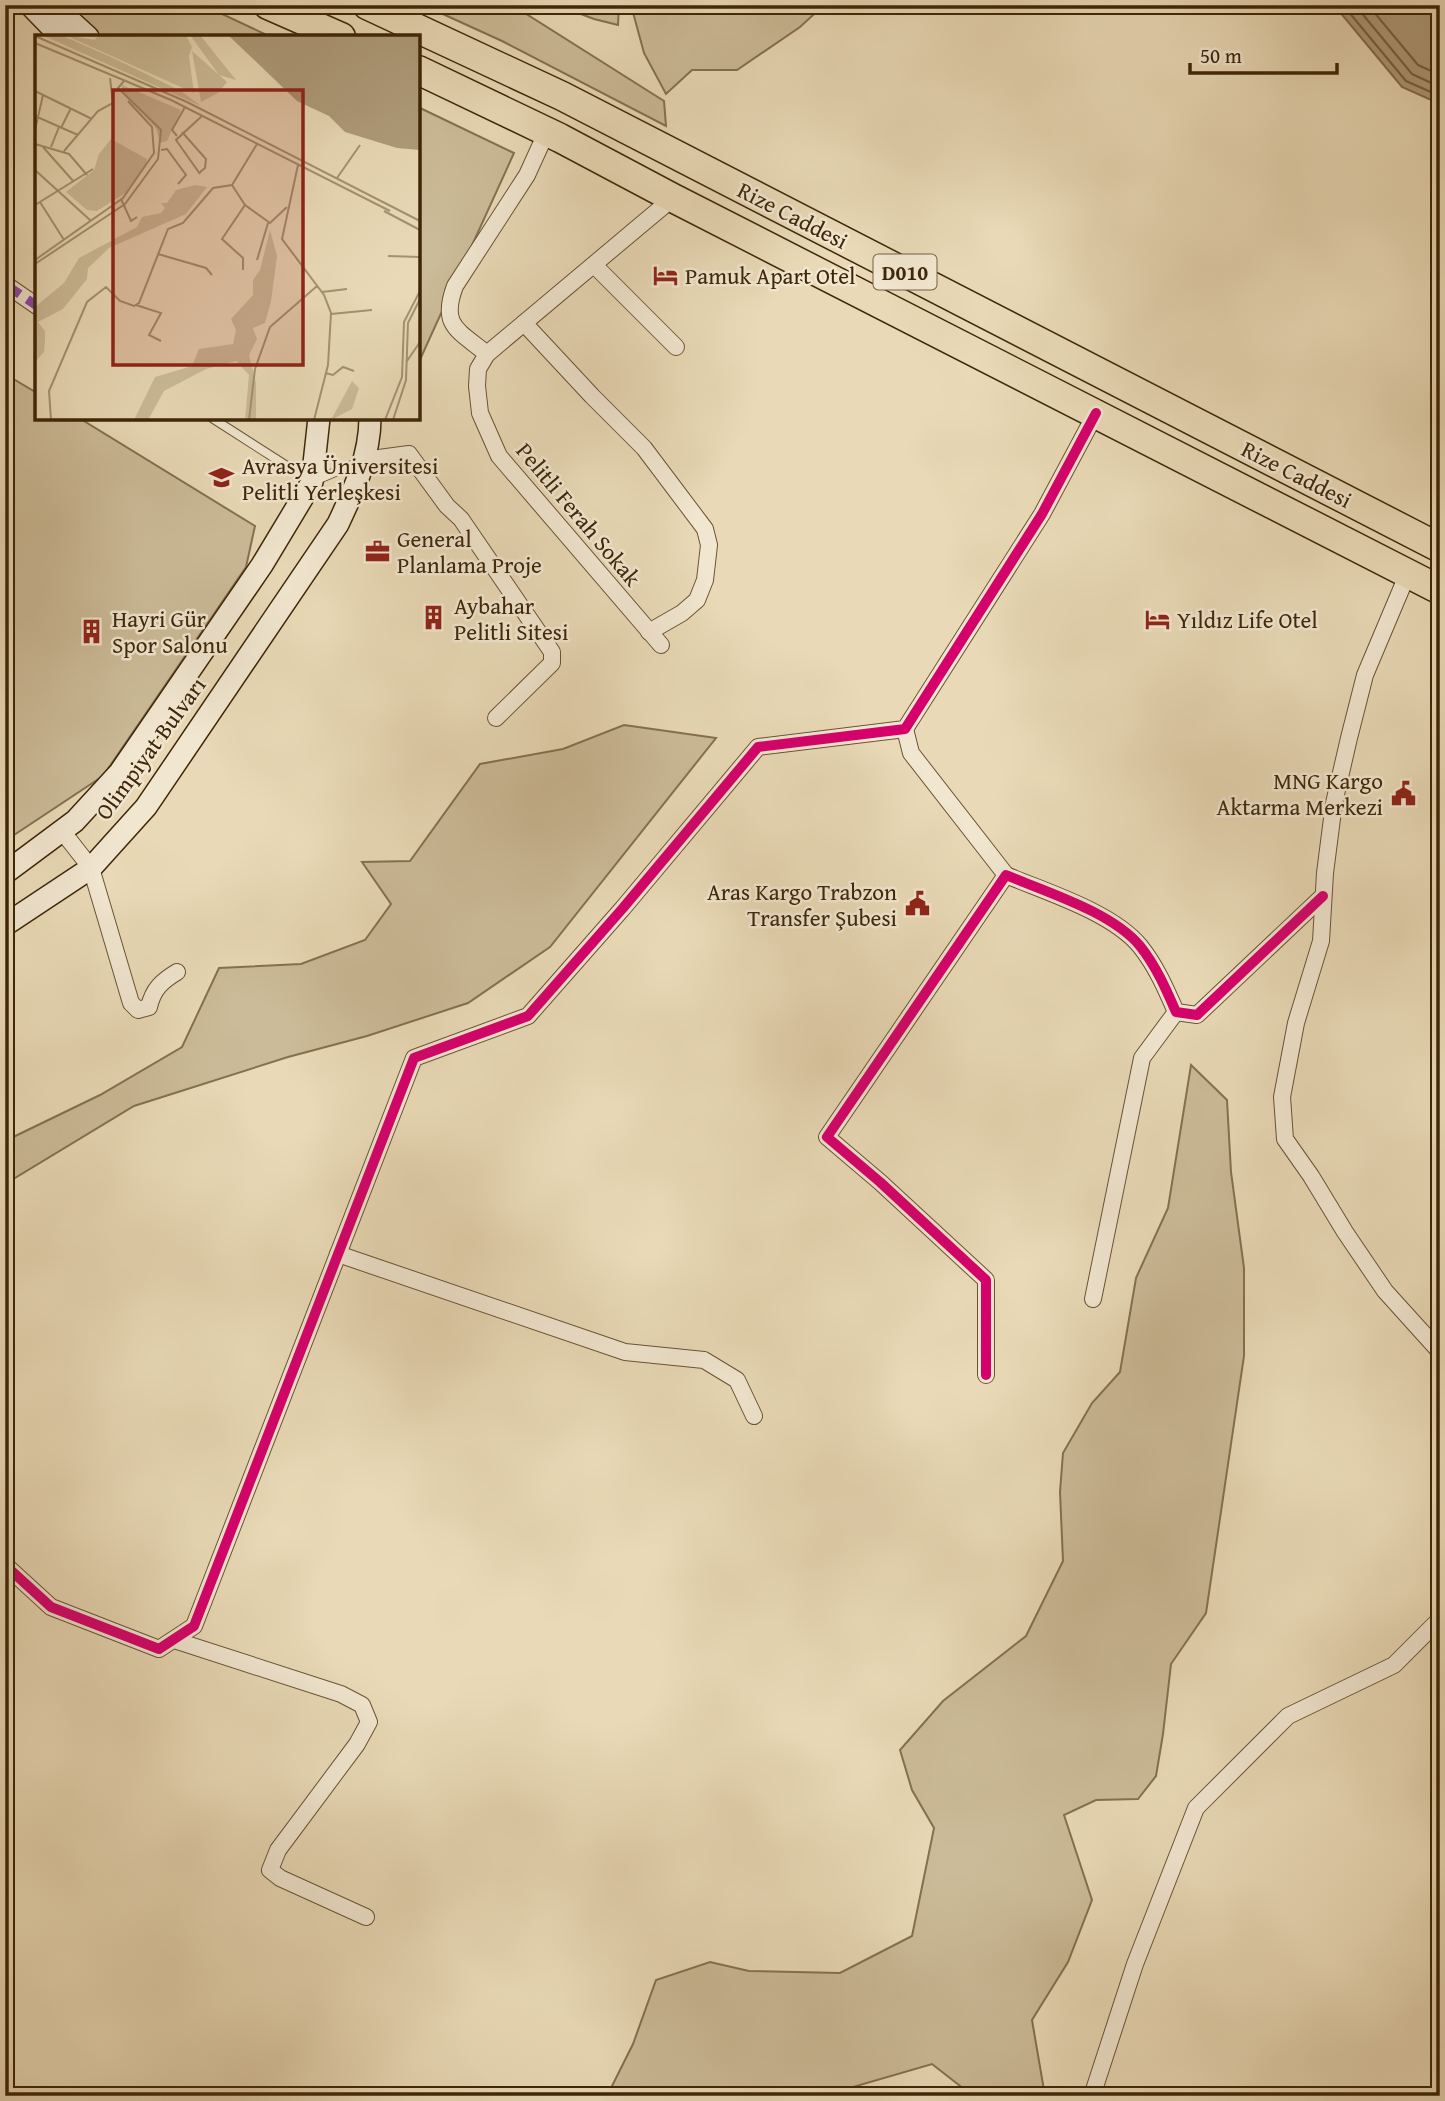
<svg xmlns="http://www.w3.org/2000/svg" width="1445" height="2101" viewBox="0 0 1445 2101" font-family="'Gentium Book Plus',serif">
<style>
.green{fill:#ccbb98;stroke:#857050;stroke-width:2}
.water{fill:#af9c7b;stroke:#826d4d;stroke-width:2}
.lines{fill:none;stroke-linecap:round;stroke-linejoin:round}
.shore{stroke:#766142;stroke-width:2}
.lane-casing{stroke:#695334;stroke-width:10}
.street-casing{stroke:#695334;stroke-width:18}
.secondary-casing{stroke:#3e2608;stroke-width:24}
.highway-casing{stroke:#3e2608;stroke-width:31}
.lane{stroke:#f1e6d0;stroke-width:8}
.street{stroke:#f1e6d0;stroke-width:16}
.secondary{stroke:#f1e6d0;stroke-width:21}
.highway{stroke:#e9d9b6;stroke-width:28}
.quiet{stroke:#8e44ad;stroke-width:9;stroke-dasharray:18 9;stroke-linecap:butt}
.cycleway-casing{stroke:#f1e6d0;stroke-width:15}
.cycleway{stroke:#d6006c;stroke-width:10}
.labels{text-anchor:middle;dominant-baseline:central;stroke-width:5;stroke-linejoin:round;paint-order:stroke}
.shield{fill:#f1e6d0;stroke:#746044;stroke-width:2}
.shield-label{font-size:21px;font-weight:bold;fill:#3e2608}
.street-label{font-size:23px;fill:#3e2608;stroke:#f1e6d0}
.poi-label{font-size:23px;fill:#3e2608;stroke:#f1e6d0;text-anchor:start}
.inset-road{fill:none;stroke:#a59170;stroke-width:2}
.view{fill:#8f2418;fill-opacity:0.15;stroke:#8f2418;stroke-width:3.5}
.inset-edge{fill:none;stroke:#3e2608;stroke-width:3.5}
</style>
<rect width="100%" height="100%" fill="#e9d9b6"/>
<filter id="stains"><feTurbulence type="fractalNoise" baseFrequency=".00286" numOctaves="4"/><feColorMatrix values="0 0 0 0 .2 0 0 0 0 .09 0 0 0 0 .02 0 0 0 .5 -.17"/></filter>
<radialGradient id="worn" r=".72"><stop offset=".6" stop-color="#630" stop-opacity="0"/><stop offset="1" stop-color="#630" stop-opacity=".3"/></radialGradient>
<g class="green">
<polygon points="68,5 203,5 271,37 87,37"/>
<polygon points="423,5 512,5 664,101 666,126 502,41"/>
<polygon points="557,5 619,5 618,25 594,19"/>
<polygon points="631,5 824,5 800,27 737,70 692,70 666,94 644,53"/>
<polygon points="418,107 514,153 418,364"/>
<polygon points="5,374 37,393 37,418 79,418 255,526 246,567 103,776 5,841"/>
<polygon points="624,725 716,738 550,947 468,1003 367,1036 288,1057 134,1106 5,1184 5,1141 100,1095 182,1047 219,968 301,964 365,940 391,904 362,862 410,861 480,764 563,749"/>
<polygon points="1191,1065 1227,1100 1231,1172 1244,1268 1244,1356 1206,1613 1171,1664 1163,1734 1156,1776 1138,1799 1096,1800 1064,1815 1092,1900 1068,1962 1032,2020 1045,2096 973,2096 932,2064 822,2096 607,2096 633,2044 656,1980 710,1962 749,1971 840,1973 912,1936 934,1828 912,1790 900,1750 943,1701 1026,1636 1063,1561 1060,1492 1063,1453 1092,1403 1120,1372 1136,1278 1168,1208"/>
</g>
<polygon class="water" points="1334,5 1440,5 1440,104 1402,87"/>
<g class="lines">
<g class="shore">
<polyline points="1343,5 1406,81 1440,96"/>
<polyline points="1355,5 1412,74 1440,87"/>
<polyline points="1368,5 1418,65 1440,75"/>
</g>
<defs>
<polyline id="lane" points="212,418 312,482 361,461"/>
<g id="street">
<polyline points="594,265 676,347"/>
<polyline points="5,284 37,306"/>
<polyline points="524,323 592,396 644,448 705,529 709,545 705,580 697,600 682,613 649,632"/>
<path d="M 487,354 C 458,330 440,326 455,286 L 527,175 L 547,131"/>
<polyline points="364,460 409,454 447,506 461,519 552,652 552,663 496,718"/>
<polyline points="1408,573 1365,675 1349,738 1334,803 1325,873 1321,941 1296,1023 1282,1097 1285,1139 1311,1176 1345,1232 1385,1291 1440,1352"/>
<polyline points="661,645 499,456 480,413 477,386 478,369 487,354 673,198"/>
<polyline points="905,729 911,753 1006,875"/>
<path d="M 62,831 L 91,868 L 131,1003 L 138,1010 L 149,1007 C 153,989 162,981 177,972"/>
<polyline points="338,1254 625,1352 704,1360 737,1380 754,1416"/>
<polyline points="1093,1299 1142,1058 1176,1012"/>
<path d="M 986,1375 L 986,1280 L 880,1182 L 827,1137 L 1006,875 C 1046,892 1112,912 1140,946 C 1156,966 1166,989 1176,1012 L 1197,1015 L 1323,896"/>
<polyline points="5,1565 51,1607 159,1649 194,1626 414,1058 528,1016 623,908 758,747 905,729 1042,514 1096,413"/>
<polyline points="174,1640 341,1694 362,1705 369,1722 357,1744 278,1850 270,1870 280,1878 366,1917"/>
<polyline points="1092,2096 1135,1964 1196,1808 1288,1716 1394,1665 1440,1619"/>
</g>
<g id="secondary">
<polyline points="30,5 61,37"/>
<polyline points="53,5 88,37"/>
<polyline points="5,873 75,821 120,772 262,565 312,482 319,418"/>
<path d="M 5,925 L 91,868 L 146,807 L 338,524 C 354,490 370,456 370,418"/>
</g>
<g id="highway">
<polyline points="268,5 341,37"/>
<polyline points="367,5 562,96 1440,548"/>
<polyline points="418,70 560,138 673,198 1440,590"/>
</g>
</defs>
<use href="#lane" class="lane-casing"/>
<use href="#street" class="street-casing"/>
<use href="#secondary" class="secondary-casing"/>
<use href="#highway" class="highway-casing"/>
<use href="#lane" class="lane"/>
<use href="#street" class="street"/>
<use href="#secondary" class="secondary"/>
<use href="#highway" class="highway"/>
<polyline class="quiet" points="5,284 37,306"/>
<defs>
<g id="cycleway">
<path d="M 986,1375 L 986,1280 L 880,1182 L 827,1137 L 1006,875 C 1046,892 1112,912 1140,946 C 1156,966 1166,989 1176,1012 L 1197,1015 L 1323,896"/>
<polyline points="5,1565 51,1607 159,1649 194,1626 414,1058 528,1016 623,908 758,747 905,729 1042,514 1096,413"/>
</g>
</defs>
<use href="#cycleway" class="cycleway-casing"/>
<use href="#cycleway" class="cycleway"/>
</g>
<defs>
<symbol id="hotel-bare" viewBox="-9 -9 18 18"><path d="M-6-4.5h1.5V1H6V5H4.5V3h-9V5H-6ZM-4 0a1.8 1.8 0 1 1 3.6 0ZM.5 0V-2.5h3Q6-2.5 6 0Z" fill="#8f2418" stroke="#f1e6d0" stroke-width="2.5" paint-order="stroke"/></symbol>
<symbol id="university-bare" viewBox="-9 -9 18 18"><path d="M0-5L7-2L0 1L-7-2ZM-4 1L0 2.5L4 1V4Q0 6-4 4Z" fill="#8f2418" stroke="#f1e6d0" stroke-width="2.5" paint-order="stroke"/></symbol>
<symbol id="office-bare" viewBox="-9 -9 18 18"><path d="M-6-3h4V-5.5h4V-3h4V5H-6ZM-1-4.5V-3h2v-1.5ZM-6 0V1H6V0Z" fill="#8f2418" stroke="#f1e6d0" stroke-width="2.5" paint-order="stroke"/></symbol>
<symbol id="building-bare" viewBox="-9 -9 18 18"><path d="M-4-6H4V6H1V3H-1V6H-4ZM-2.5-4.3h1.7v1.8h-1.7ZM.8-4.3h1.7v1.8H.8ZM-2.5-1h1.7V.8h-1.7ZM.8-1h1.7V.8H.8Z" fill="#8f2418" stroke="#f1e6d0" stroke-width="2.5" paint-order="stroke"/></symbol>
<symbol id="civic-bare" viewBox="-9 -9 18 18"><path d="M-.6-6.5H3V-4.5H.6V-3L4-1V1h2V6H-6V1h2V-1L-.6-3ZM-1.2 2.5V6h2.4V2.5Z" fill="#8f2418" stroke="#f1e6d0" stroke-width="2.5" paint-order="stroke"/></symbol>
</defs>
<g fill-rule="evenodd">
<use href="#hotel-bare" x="648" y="258" width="35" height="35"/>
<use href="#university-bare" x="204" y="460" width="35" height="35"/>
<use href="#office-bare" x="360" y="534" width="35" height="35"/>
<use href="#building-bare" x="416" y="600" width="35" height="35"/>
<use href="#hotel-bare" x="1140" y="602" width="35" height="35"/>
<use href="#building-bare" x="74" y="614" width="35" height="35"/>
<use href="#civic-bare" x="1386" y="776" width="35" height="35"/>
<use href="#civic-bare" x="900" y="886" width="35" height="35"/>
</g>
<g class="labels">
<rect class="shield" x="873.5" y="254.5" width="63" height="35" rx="5"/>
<g class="shield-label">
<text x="905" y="272">D010</text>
</g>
<g class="street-label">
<text transform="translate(793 215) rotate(27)">Rize Caddesi</text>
<text transform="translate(1297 474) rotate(27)">Rize Caddesi</text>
<text transform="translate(579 514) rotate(50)">Pelitli Ferah Sokak</text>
<text transform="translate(150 748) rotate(-54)">Olimpiyat Bulvarı</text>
</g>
<g class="poi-label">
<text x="685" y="275">Pamuk Apart Otel</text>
<text x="242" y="465">Avrasya Üniversitesi<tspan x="242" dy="26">Pelitli Yerleşkesi</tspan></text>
<text x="397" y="538">General<tspan x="397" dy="26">Planlama Proje</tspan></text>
<text x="454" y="605">Aybahar<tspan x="454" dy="26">Pelitli Sitesi</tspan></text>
<text x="112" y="618">Hayri Gür<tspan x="112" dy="26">Spor Salonu</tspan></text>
<text x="1177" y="619">Yıldız Life Otel</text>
<text x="1383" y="780" text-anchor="end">MNG Kargo<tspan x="1383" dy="26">Aktarma Merkezi</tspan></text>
<text x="897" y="891" text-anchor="end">Aras Kargo Trabzon<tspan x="897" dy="26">Transfer Şubesi</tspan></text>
</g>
</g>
<g transform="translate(35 35)">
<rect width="385" height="385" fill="#e9d9b6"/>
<path d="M 7,0 L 26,0 L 78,23 L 146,56 L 166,71 ZM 30,0 L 60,5 L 63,0 L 151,0 L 157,12 L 154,21 L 159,58 ZM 155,0 L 165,0 L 201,45 L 184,40 ZM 157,16 L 192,47 L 183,58 L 166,67 ZM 87,50 L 146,75 L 132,106 L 125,108 L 121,93 L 87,57 ZM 76,104 L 112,124 L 111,129 L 92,157 L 62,176 L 52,175 L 31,157 L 59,135 L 64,119 ZM 160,150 L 172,152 L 151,179 L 74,213 L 53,233 L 52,244 L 28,274 L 3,287 L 10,296 L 10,306 L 9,317 L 0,327 L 0,272 L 29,248 L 44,223 L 102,192 L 107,182 L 126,178 L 130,173 L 126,168 L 132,168 L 141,155 ZM 235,195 L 242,221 L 236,266 L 230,288 L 218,293 L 222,304 L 214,320 L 221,348 L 221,385 L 210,385 L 214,340 L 201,326 L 171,334 L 129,356 L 113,385 L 99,385 L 120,342 L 157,331 L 164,314 L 198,309 L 201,295 L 196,284 L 218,260 L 218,245 L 225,235 ZM 317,346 L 324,353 L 317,374 L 296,385 Z" fill="#ccbb98"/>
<path d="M 193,0 L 385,0 L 385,115 L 362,113 L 310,97 L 294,81 L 262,66 Z" fill="#af9c7b"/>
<path class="inset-road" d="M 0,1 L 152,67 L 385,186M 0,8 L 136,65 L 355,176M 0,56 L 57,84M 0,81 L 43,100M 26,93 L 36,73M 0,95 L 8,60M 147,97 L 171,124 L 170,133 L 164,138M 142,101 L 137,95 L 150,72M 0,109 L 34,119 L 52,140M 8,112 L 39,147M 16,112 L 24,92M 126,115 L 132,114 L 151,140 L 143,149M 29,116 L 63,76 L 78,68 L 75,43M 263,130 L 247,204 L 289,260 L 296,278 L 293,330 L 279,385M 0,135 L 55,185M 165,139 L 141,105 L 167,81M 302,143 L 325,110M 197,150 L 210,170M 86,164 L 96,186 L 102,182M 5,167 L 29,205M 0,170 L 58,134M 349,176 L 385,195M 123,219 L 171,233 L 177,240M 353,221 L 385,222M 0,225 L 88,163 L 119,118 L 117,92 L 93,66M 222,225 L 233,188M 0,229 L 90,169 L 123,124 L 126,95 L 83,53 L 89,46M 208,235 L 208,223 L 187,204 L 210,170 L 235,188 L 252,172M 287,257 L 312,254M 101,270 L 126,278 L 114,300 L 126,306M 296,279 L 337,275M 372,326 L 385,307M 290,338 L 298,340 L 308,332 L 319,336M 16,385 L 14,356 L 52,267 L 71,252 L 85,266 L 99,271 L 104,268 L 133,194 L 148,188 L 178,153 L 197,150 L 222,109M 214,385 L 220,334 L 235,292 L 282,251M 350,385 L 367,342 L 369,287 L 385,256M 358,385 L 371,345 L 373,288 L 385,264"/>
<path class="view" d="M 78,55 L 268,55 L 268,330 L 78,330 Z"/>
<rect width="385" height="385" class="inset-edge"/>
</g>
<rect width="1445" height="2101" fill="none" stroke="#e9d9b6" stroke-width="28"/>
<rect x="7" y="7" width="1431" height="2087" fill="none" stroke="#3e2608" stroke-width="3.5"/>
<rect x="14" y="14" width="1417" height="2073" fill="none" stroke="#3e2608" stroke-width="2"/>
<path d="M1190 63v10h147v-10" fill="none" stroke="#3e2608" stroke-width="3.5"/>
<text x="1200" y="63" font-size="21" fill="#3e2608" stroke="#f1e6d0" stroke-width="5" paint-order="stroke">50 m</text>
<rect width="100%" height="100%" filter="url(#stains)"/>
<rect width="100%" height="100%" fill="url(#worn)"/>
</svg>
